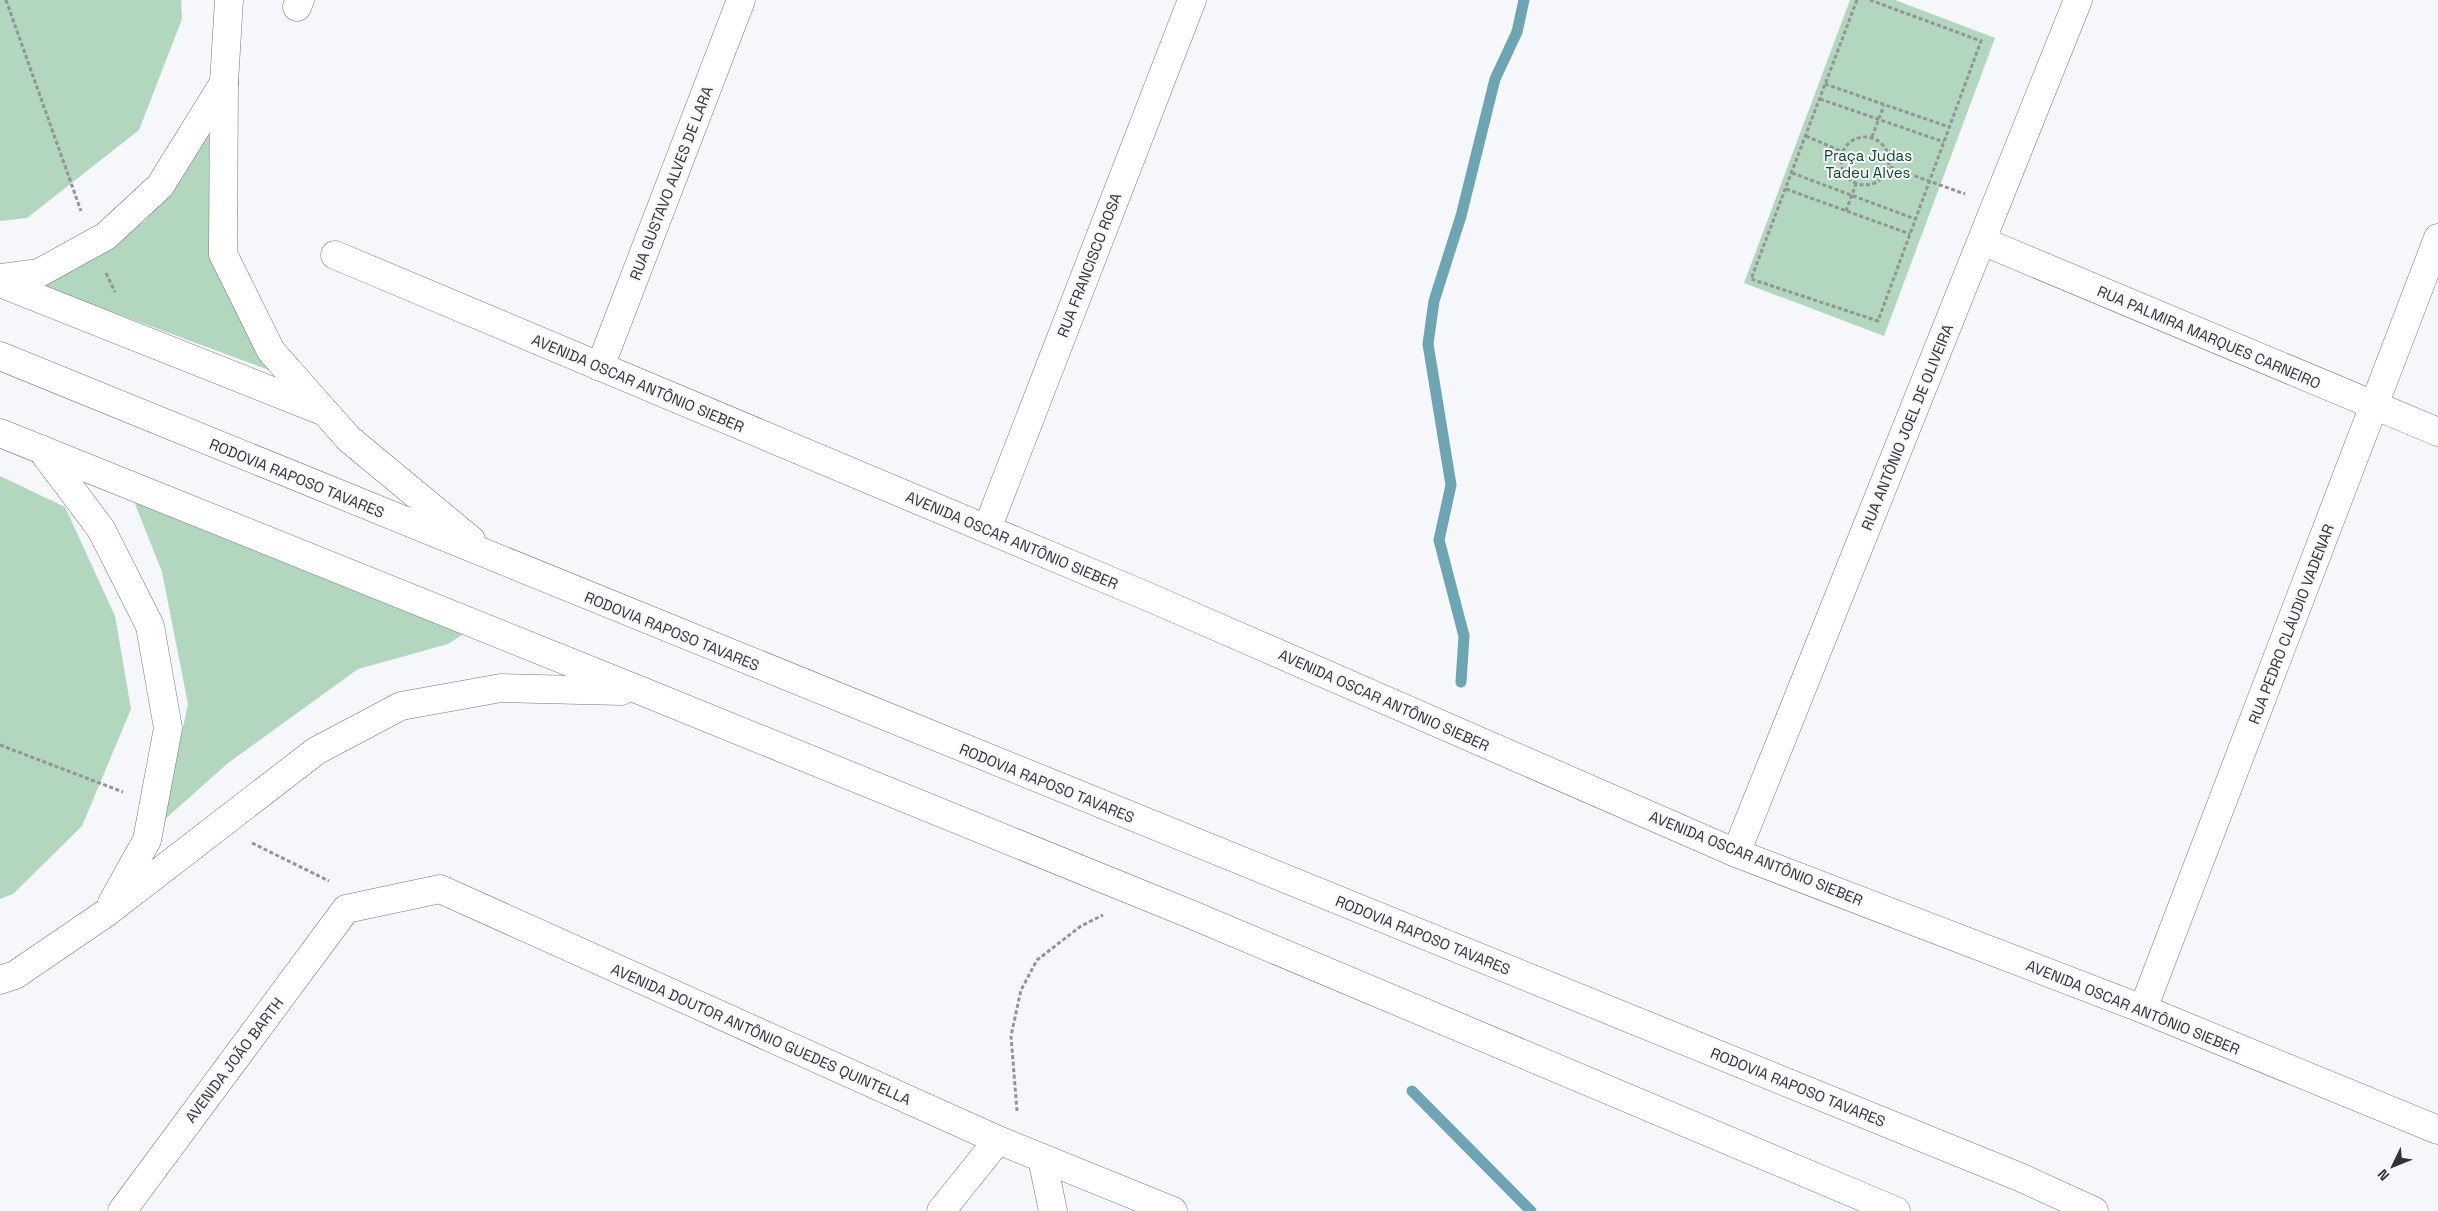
<svg xmlns="http://www.w3.org/2000/svg" width="2438" height="1211" viewBox="0 0 2438 1211" font-family="'Space Grotesk',sans-serif">
<style>
.green{fill:#b2d6be}
.lines{fill:none;stroke-linecap:round;stroke-linejoin:round}
.stream{stroke:#6ea5b3;stroke-width:11}
.minor-casing{stroke:#76777a;stroke-width:29}
.major-casing{stroke:#76777a;stroke-width:29}
.highway-casing{stroke:#76777a;stroke-width:29}
.path{stroke:#939497;stroke-width:3;stroke-dasharray:4 2.5;stroke-linecap:butt}
.minor{stroke:#fff;stroke-width:28}
.major{stroke:#fff;stroke-width:28}
.highway{stroke:#fff;stroke-width:28}
.labels{text-anchor:middle;dominant-baseline:central;stroke-width:4;stroke-linejoin:round;paint-order:stroke}
.park-label{font-size:15px;fill:#13472b;stroke:#f5f7fa}
.street-label{font-size:15px;fill:#333335;stroke:#f5f7fa}
</style>
<rect width="100%" height="100%" fill="#f5f7fa"/>
<g class="green">
<polygon points="0,0 181,0 182,19 139,130 27,218 0,221"/>
<polygon points="1850,0 1895,0 1995,38 1884,336 1744,283"/>
<polygon points="209,129 209,228 221,278 277,373 88,303 24,285 85,261 145,221"/>
<polygon points="0,476 65,507 115,616 131,709 82,826 13,894 0,899"/>
<polygon points="128,486 474,627 448,644 358,669 228,763 163,821 188,704 162,572"/>
</g>
<g class="lines">
<g class="stream">
<polyline points="1461,682 1464,636 1439,540 1451,485 1428,344 1434,301 1461,216 1495,79 1517,32 1524,0"/>
<polyline points="1412,1091 1531,1211"/>
</g>
<defs>
<g id="minor">
<polyline points="297,7 300,0"/>
<polyline points="1982,241 2438,432"/>
<polyline points="335,255 1151,598 1736,853 2143,1009 2438,1130"/>
<polyline points="0,283 325,412"/>
<polyline points="600,367 741,0"/>
<polyline points="987,529 1192,0"/>
<polyline points="1736,853 2078,0"/>
<polyline points="2143,1009 2438,238"/>
<polyline points="1042,1158 1053,1211"/>
<polyline points="122,1211 346,909 440,889 998,1140 1173,1211"/>
<polyline points="941,1211 998,1140"/>
</g>
<g id="major">
<polyline points="224,83 229,0"/>
<polyline points="0,980 15,975 106,913"/>
</g>
<g id="highway">
<polyline points="224,83 223,254 271,351 349,439 471,540"/>
<polyline points="0,278 39,273 106,236 160,186 224,83"/>
<polyline points="0,356 2022,1178 2094,1211"/>
<polyline points="0,433 644,692 1190,914 1896,1211"/>
<polyline points="41,449 101,529 150,626 168,728 147,840 112,903"/>
<polyline points="106,913 316,751 401,706 501,688 621,691"/>
</g>
</defs>
<use href="#minor" class="minor-casing"/>
<use href="#major" class="major-casing"/>
<use href="#highway" class="highway-casing"/>
<g class="path">
<polyline points="6,0 81,211"/>
<polyline points="1857,0 1751,279 1878,321 1981,41 1870,0"/>
<polyline points="1825,84 1949,127"/>
<polyline points="1820,99 1944,142"/>
<polyline points="1806,136 1843,152"/>
<circle cx="1865" cy="161" r="24"/>
<polyline points="1872,137 1884,105"/>
<polyline points="1890,167 1965,194"/>
<polyline points="1792,173 1915,219"/>
<polyline points="1786,189 1910,234"/>
<polyline points="1846,211 1856,184"/>
<polyline points="106,273 115,292"/>
<polyline points="0,745 123,792"/>
<polyline points="252,843 329,881"/>
<polyline points="1017,1111 1011,1036 1021,990 1037,960 1081,926 1103,915"/>
</g>
<use href="#minor" class="minor"/>
<use href="#major" class="major"/>
<use href="#highway" class="highway"/>
</g>
<g class="labels">
<g class="park-label">
<text x="1868" y="155">Praça Judas<tspan x="1868" dy="17">Tadeu Alves</tspan></text>
</g>
<g class="street-label">
<text transform="translate(671 183) rotate(-69)">RUA GUSTAVO ALVES DE LARA</text>
<text transform="translate(1089 265) rotate(-69)">RUA FRANCISCO ROSA</text>
<text transform="translate(2209 337) rotate(23)">RUA PALMIRA MARQUES CARNEIRO</text>
<text transform="translate(638 383) rotate(23)">AVENIDA OSCAR ANTÔNIO SIEBER</text>
<text transform="translate(1907 427) rotate(-68)">RUA ANTÔNIO JOEL DE OLIVEIRA</text>
<text transform="translate(297 478) rotate(22)">RODOVIA RAPOSO TAVARES</text>
<text transform="translate(1012 540) rotate(23)">AVENIDA OSCAR ANTÔNIO SIEBER</text>
<text transform="translate(2291 624) rotate(-69)">RUA PEDRO CLÁUDIO VADENAR</text>
<text transform="translate(672 631) rotate(22)">RODOVIA RAPOSO TAVARES</text>
<text transform="translate(1384 700) rotate(24)">AVENIDA OSCAR ANTÔNIO SIEBER</text>
<text transform="translate(1047 783) rotate(22)">RODOVIA RAPOSO TAVARES</text>
<text transform="translate(1756 858) rotate(22)">AVENIDA OSCAR ANTÔNIO SIEBER</text>
<text transform="translate(1423 935) rotate(22)">RODOVIA RAPOSO TAVARES</text>
<text transform="translate(2133 1007) rotate(22)">AVENIDA OSCAR ANTÔNIO SIEBER</text>
<text transform="translate(761 1034) rotate(24)">AVENIDA DOUTOR ANTÔNIO GUEDES QUINTELLA</text>
<text transform="translate(234 1060) rotate(-53)">AVENIDA JOÃO BARTH</text>
<text transform="translate(1798 1087) rotate(22)">RODOVIA RAPOSO TAVARES</text>
</g>
</g>
<g transform="translate(2393 1166) rotate(227)" stroke="#f5f7fa" stroke-width="4" paint-order="stroke">
<path d="M0-4L9 19L0 12L-9 19Z" fill="#333335"/>
<text y="-8" font-size="14" font-weight="bold" text-anchor="middle" fill="#333335">N</text>
</g>
</svg>
